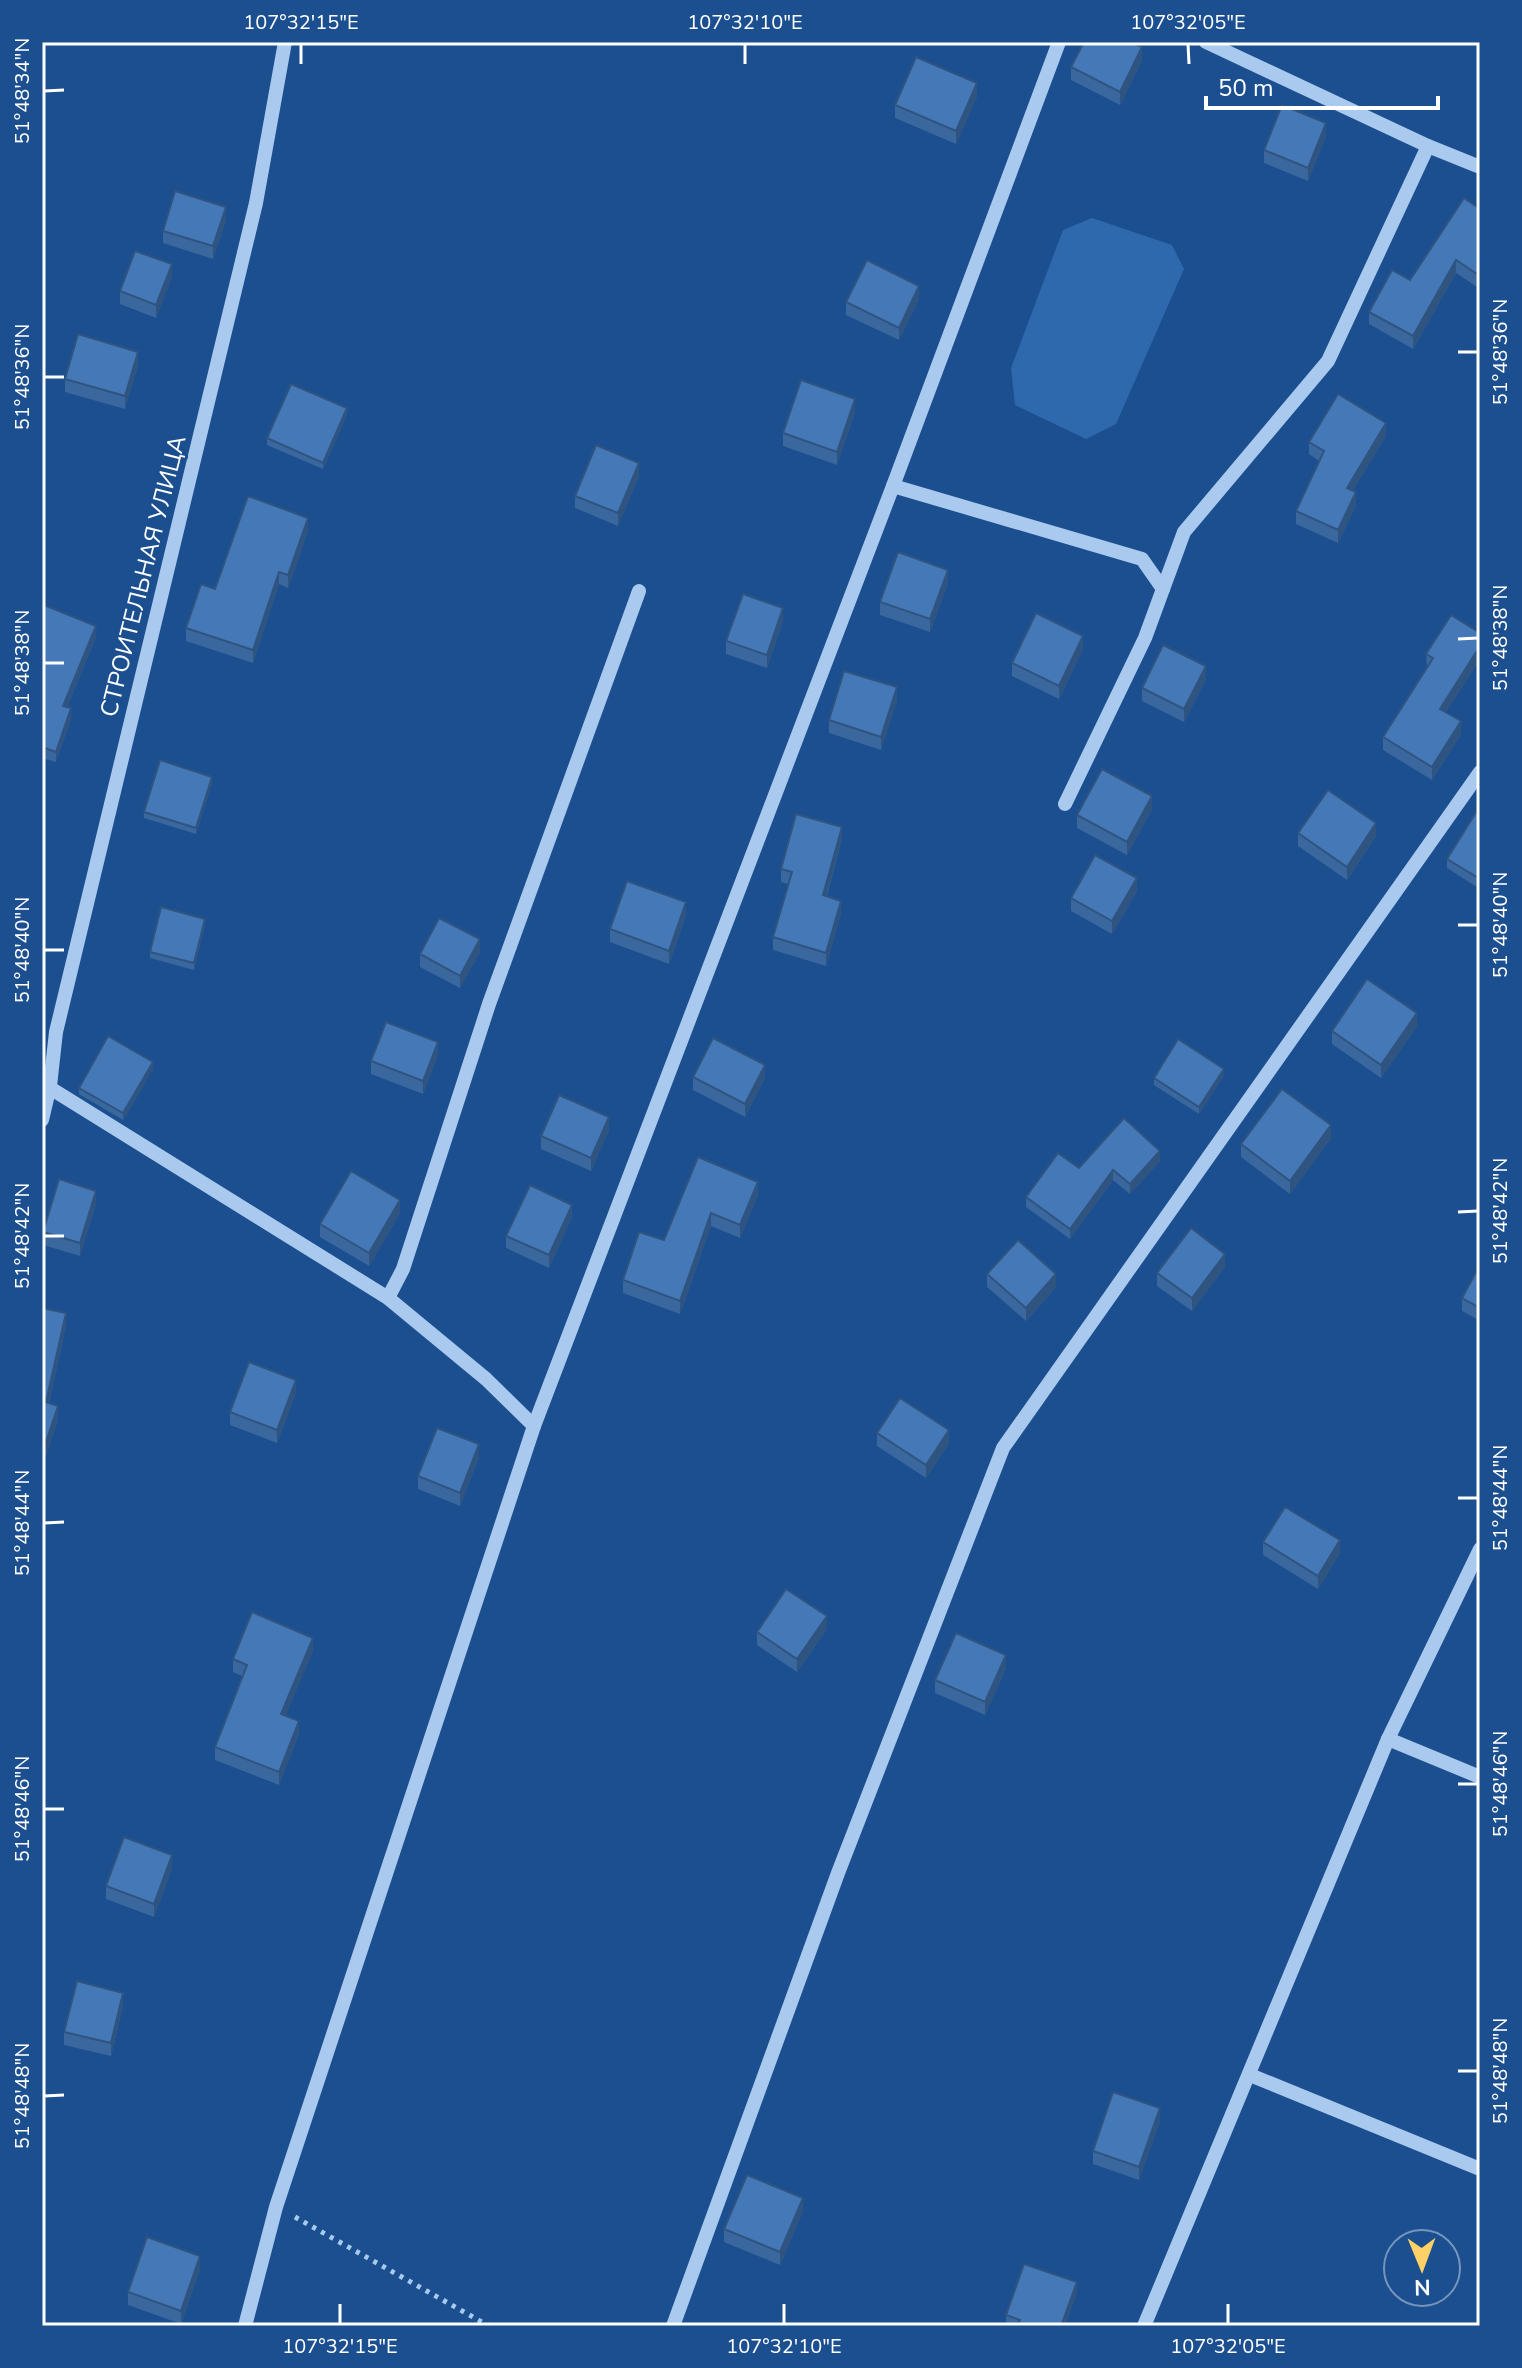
<svg xmlns="http://www.w3.org/2000/svg" width="1522" height="2368" viewBox="0 0 1522 2368" font-family="'Nunito Sans',sans-serif">
<style>
.green{fill:#2e69ad}
.lines{fill:none;stroke-linecap:round;stroke-linejoin:round}
.path{stroke:#a9c9ee;stroke-width:5;stroke-dasharray:4 6;stroke-linecap:butt}
.minor{stroke:#a9c9ee;stroke-width:14}
.wall{fill:#3a679d}
.shaded-wall{fill:#305480}
.building{fill:#4478b7;stroke:#305480;stroke-width:2}
.ticks{fill:none;stroke:#fff;stroke-width:3}
.labels{text-anchor:middle;dominant-baseline:central;stroke-width:6;stroke-linejoin:round;paint-order:stroke}
.street-label{font-size:24px;fill:#fff;stroke:#1b4f8f}
.neatline{fill:none;stroke:#fff;stroke-width:3}
.ticks-label{font-size:20px;text-anchor:middle;fill:#fff}
</style>
<rect width="100%" height="100%" fill="#1b4f8f"/>
<polygon class="green" points="1092,218 1172,245 1184,269 1116,424 1086,439 1015,405 1011,368 1063,230"/>
<g class="lines">
<polyline class="path" points="295,2217 489,2326"/>
<g class="minor">
<polyline points="1206,42 1428,146 1480,167"/>
<polyline points="893,486 1142,559 1163,589 1145,638 1065,804"/>
<polyline points="1163,589 1184,532 1328,361 1428,146"/>
<polyline points="42,1083 388,1298 486,1379 534,1426 276,2207 245,2326"/>
<polyline points="42,1120 50,1086 56,1032 256,203 285,42"/>
<polyline points="388,1298 403,1269 489,1004 639,591"/>
<polyline points="534,1426 893,486 1059,42"/>
<polyline points="1388,1739 1480,1777"/>
<polyline points="1250,2075 1480,2169"/>
<polyline points="673,2326 838,1873 1003,1448 1480,772"/>
<polyline points="1144,2326 1388,1739 1480,1549"/>
</g>
</g>
<g class="wall">
<polygon points="1142,60 1120,105 1071,80 1071,67"/>
<polygon points="977,96 956,144 895,118 895,105"/>
<polygon points="1326,136 1308,181 1264,163 1264,150"/>
<polygon points="1480,209 1480,289 1456,273 1413,349 1369,324 1369,312 1410,280"/>
<polygon points="226,220 213,259 163,243 163,231"/>
<polygon points="172,277 156,318 120,304 120,291"/>
<polygon points="919,299 899,340 846,315 846,302"/>
<polygon points="138,365 125,409 65,392 65,379"/>
<polygon points="855,412 837,465 783,446 783,433"/>
<polygon points="347,415 323,469 267,445 267,438"/>
<polygon points="1386,436 1353,490 1356,505 1338,543 1296,524 1296,511 1319,461 1309,454 1309,442"/>
<polygon points="639,476 618,526 575,508 575,496"/>
<polygon points="308,531 288,588 279,584 253,663 186,641 186,628 215,589"/>
<polygon points="948,583 930,632 880,615 880,602"/>
<polygon points="42,610 96,637 67,707 71,719 56,762 45,759"/>
<polygon points="783,621 767,668 726,654 726,641"/>
<polygon points="1083,649 1059,699 1012,676 1012,663"/>
<polygon points="1426,654 1480,659 1446,712 1461,734 1432,780 1383,750 1383,737 1427,668"/>
<polygon points="1206,679 1184,722 1142,701 1142,688"/>
<polygon points="897,700 881,750 829,733 829,720"/>
<polygon points="212,783 196,834 144,818 144,812"/>
<polygon points="1480,806 1480,889 1447,868 1447,859"/>
<polygon points="1152,809 1127,855 1077,828 1077,815"/>
<polygon points="1298,833 1376,836 1347,880 1298,846"/>
<polygon points="842,839 827,896 841,914 826,966 773,950 773,937 788,884 781,882 781,869"/>
<polygon points="1137,891 1112,934 1071,911 1071,898"/>
<polygon points="686,915 669,964 610,942 610,929"/>
<polygon points="205,925 194,970 150,958 150,952"/>
<polygon points="480,952 460,988 420,967 420,954"/>
<polygon points="1417,1026 1381,1078 1332,1044 1332,1031"/>
<polygon points="438,1055 423,1094 371,1074 371,1061"/>
<polygon points="153,1069 123,1120 79,1094 79,1088"/>
<polygon points="1224,1075 1199,1114 1154,1085 1154,1078"/>
<polygon points="693,1077 765,1078 745,1117 693,1090"/>
<polygon points="609,1130 591,1171 541,1149 541,1136"/>
<polygon points="1331,1138 1290,1194 1241,1157 1241,1144"/>
<polygon points="698,1157 758,1195 740,1238 711,1226 680,1314 623,1293 623,1280 664,1240"/>
<polygon points="1160,1161 1130,1194 1113,1180 1070,1239 1026,1207 1026,1197 1079,1168"/>
<polygon points="96,1204 80,1256 43,1245 43,1232"/>
<polygon points="400,1213 369,1266 320,1237 320,1224"/>
<polygon points="572,1217 549,1268 506,1248 506,1236"/>
<polygon points="1480,1265 1480,1321 1462,1311 1462,1298"/>
<polygon points="1225,1267 1192,1311 1157,1286 1157,1273"/>
<polygon points="987,1274 1056,1287 1026,1321 987,1287"/>
<polygon points="42,1308 66,1326 49,1403 58,1419 46,1455 43,1454"/>
<polygon points="296,1393 277,1443 230,1425 230,1412"/>
<polygon points="877,1433 949,1443 926,1478 877,1446"/>
<polygon points="479,1457 460,1506 418,1489 418,1476"/>
<polygon points="1263,1542 1340,1553 1318,1589 1263,1555"/>
<polygon points="827,1629 797,1672 757,1645 757,1632"/>
<polygon points="313,1651 285,1716 299,1734 279,1785 215,1760 215,1747 242,1676 233,1672 233,1659"/>
<polygon points="1006,1668 985,1715 935,1693 935,1680"/>
<polygon points="172,1868 154,1917 106,1899 106,1886"/>
<polygon points="123,2006 111,2056 64,2045 64,2032"/>
<polygon points="1160,2121 1139,2180 1093,2164 1093,2151"/>
<polygon points="803,2211 780,2265 724,2242 724,2229"/>
<polygon points="200,2269 181,2324 128,2305 128,2292"/>
<polygon points="1077,2292 1065,2326 1006,2325 1006,2315"/>
</g>
<g class="shaded-wall">
<polygon points="1142,47 1142,60 1120,105 1120,92"/>
<polygon points="977,83 977,96 956,144 956,131"/>
<polygon points="1326,123 1326,136 1308,181 1308,168"/>
<polygon points="226,207 226,220 213,259 213,246"/>
<polygon points="1456,260 1456,273 1413,349 1413,336"/>
<polygon points="172,264 172,277 156,318 156,305"/>
<polygon points="919,286 919,299 899,340 899,328"/>
<polygon points="138,352 138,365 125,409 125,396"/>
<polygon points="855,399 855,412 837,465 837,452"/>
<polygon points="347,408 347,415 323,469 323,463"/>
<polygon points="1386,423 1386,436 1347,500 1347,488"/>
<polygon points="639,463 639,476 618,526 618,513"/>
<polygon points="1356,492 1356,505 1338,543 1338,530"/>
<polygon points="308,518 308,531 288,588 288,575"/>
<polygon points="948,570 948,583 930,632 930,619"/>
<polygon points="279,572 279,584 253,663 253,650"/>
<polygon points="783,608 783,621 767,668 767,655"/>
<polygon points="96,626 96,637 63,716 63,706"/>
<polygon points="1083,636 1083,649 1059,699 1059,686"/>
<polygon points="1480,646 1480,659 1440,722 1440,709"/>
<polygon points="1206,666 1206,679 1184,722 1184,709"/>
<polygon points="897,687 897,700 881,750 881,737"/>
<polygon points="71,708 71,719 56,762 56,752"/>
<polygon points="1461,721 1461,734 1432,780 1432,767"/>
<polygon points="45,748 45,759 42,768 42,758"/>
<polygon points="212,777 212,783 196,834 196,828"/>
<polygon points="1152,796 1152,809 1127,855 1127,842"/>
<polygon points="1376,823 1376,836 1347,880 1347,867"/>
<polygon points="842,827 842,839 823,908 823,895"/>
<polygon points="1137,878 1137,891 1112,934 1112,921"/>
<polygon points="841,901 841,914 826,966 826,953"/>
<polygon points="686,902 686,915 669,964 669,951"/>
<polygon points="205,919 205,925 194,970 194,963"/>
<polygon points="480,939 480,952 460,988 460,976"/>
<polygon points="1417,1013 1417,1026 1381,1078 1381,1065"/>
<polygon points="438,1042 438,1055 423,1094 423,1081"/>
<polygon points="153,1062 153,1069 123,1120 123,1113"/>
<polygon points="765,1065 765,1078 745,1117 745,1104"/>
<polygon points="1224,1069 1224,1075 1199,1114 1199,1107"/>
<polygon points="609,1117 609,1130 591,1171 591,1158"/>
<polygon points="1331,1125 1331,1138 1290,1194 1290,1181"/>
<polygon points="1160,1151 1160,1161 1130,1194 1130,1184"/>
<polygon points="1113,1170 1113,1180 1070,1239 1070,1229"/>
<polygon points="758,1182 758,1195 740,1238 740,1225"/>
<polygon points="96,1191 96,1204 80,1256 80,1243"/>
<polygon points="400,1200 400,1213 369,1266 369,1253"/>
<polygon points="572,1205 572,1217 549,1268 549,1255"/>
<polygon points="711,1213 711,1226 680,1314 680,1301"/>
<polygon points="1225,1254 1225,1267 1192,1311 1192,1298"/>
<polygon points="1056,1274 1056,1287 1026,1321 1026,1308"/>
<polygon points="66,1313 66,1326 46,1415 46,1402"/>
<polygon points="296,1380 296,1393 277,1443 277,1430"/>
<polygon points="58,1406 58,1419 46,1455 46,1442"/>
<polygon points="949,1430 949,1443 926,1478 926,1465"/>
<polygon points="479,1444 479,1457 460,1506 460,1493"/>
<polygon points="1340,1540 1340,1553 1318,1589 1318,1576"/>
<polygon points="827,1616 827,1629 797,1672 797,1659"/>
<polygon points="313,1638 313,1651 281,1727 281,1714"/>
<polygon points="1006,1655 1006,1668 985,1715 985,1702"/>
<polygon points="299,1721 299,1734 279,1785 279,1772"/>
<polygon points="172,1855 172,1868 154,1917 154,1904"/>
<polygon points="123,1993 123,2006 111,2056 111,2043"/>
<polygon points="1160,2108 1160,2121 1139,2180 1139,2167"/>
<polygon points="803,2198 803,2211 780,2265 780,2252"/>
<polygon points="200,2256 200,2269 181,2324 181,2311"/>
<polygon points="1077,2282 1077,2292 1065,2326 1061,2326"/>
</g>
<g class="building">
<polygon points="1084,42 1131,42 1142,47 1120,92 1071,67"/>
<polygon points="916,57 977,83 956,131 895,105"/>
<polygon points="1282,105 1326,123 1308,168 1264,150"/>
<polygon points="175,191 226,207 213,246 163,231"/>
<polygon points="1464,198 1480,209 1480,276 1456,260 1413,336 1369,312 1392,270 1410,280"/>
<polygon points="135,251 172,264 156,305 120,291"/>
<polygon points="867,260 919,286 899,328 846,302"/>
<polygon points="78,334 138,352 125,396 65,379"/>
<polygon points="801,380 855,399 837,452 783,433"/>
<polygon points="291,384 347,408 323,463 267,438"/>
<polygon points="1338,394 1386,423 1347,488 1356,492 1338,530 1296,511 1324,451 1309,442"/>
<polygon points="596,445 639,463 618,513 575,496"/>
<polygon points="248,496 308,518 288,575 279,572 253,650 186,628 201,584 215,589"/>
<polygon points="898,552 948,570 930,619 880,602"/>
<polygon points="743,594 783,608 767,655 726,641"/>
<polygon points="44,605 96,626 63,706 71,708 56,752 45,748 42,758 42,610"/>
<polygon points="1036,613 1083,636 1059,686 1012,663"/>
<polygon points="1451,615 1480,633 1480,646 1440,709 1461,721 1432,767 1383,737 1433,658 1426,654"/>
<polygon points="1163,645 1206,666 1184,709 1142,688"/>
<polygon points="844,671 897,687 881,737 829,720"/>
<polygon points="160,760 212,777 196,828 144,812"/>
<polygon points="1102,769 1152,796 1127,842 1077,815"/>
<polygon points="1328,790 1376,823 1347,867 1298,833"/>
<polygon points="1480,806 1480,879 1447,859"/>
<polygon points="796,814 842,827 823,895 841,901 826,953 773,937 792,872 781,869"/>
<polygon points="1095,855 1137,878 1112,921 1071,898"/>
<polygon points="627,881 686,902 669,951 610,929"/>
<polygon points="161,907 205,919 194,963 150,952"/>
<polygon points="439,918 480,939 460,976 420,954"/>
<polygon points="1367,979 1417,1013 1381,1065 1332,1031"/>
<polygon points="386,1022 438,1042 423,1081 371,1061"/>
<polygon points="108,1036 153,1062 123,1113 79,1088"/>
<polygon points="713,1038 765,1065 745,1104 693,1077"/>
<polygon points="1178,1039 1224,1069 1199,1107 1154,1078"/>
<polygon points="1282,1089 1331,1125 1290,1181 1241,1144"/>
<polygon points="559,1095 609,1117 591,1158 541,1136"/>
<polygon points="1124,1118 1160,1151 1130,1184 1113,1170 1070,1229 1026,1197 1058,1153 1079,1168"/>
<polygon points="698,1157 758,1182 740,1225 711,1213 680,1301 623,1280 639,1232 664,1240"/>
<polygon points="351,1171 400,1200 369,1253 320,1224"/>
<polygon points="59,1179 96,1191 80,1243 43,1232"/>
<polygon points="530,1185 572,1205 549,1255 506,1236"/>
<polygon points="1191,1228 1225,1254 1192,1298 1157,1273"/>
<polygon points="1018,1240 1056,1274 1026,1308 987,1274"/>
<polygon points="1480,1265 1480,1308 1462,1298"/>
<polygon points="42,1308 66,1313 46,1402 58,1406 46,1442 43,1441 42,1444"/>
<polygon points="249,1362 296,1380 277,1430 230,1412"/>
<polygon points="900,1398 949,1430 926,1465 877,1433"/>
<polygon points="437,1428 479,1444 460,1493 418,1476"/>
<polygon points="1285,1507 1340,1540 1318,1576 1263,1542"/>
<polygon points="786,1589 827,1616 797,1659 757,1632"/>
<polygon points="252,1612 313,1638 281,1714 299,1721 279,1772 215,1747 247,1665 233,1659"/>
<polygon points="956,1633 1006,1655 985,1702 935,1680"/>
<polygon points="124,1837 172,1855 154,1904 106,1886"/>
<polygon points="77,1981 123,1993 111,2043 64,2032"/>
<polygon points="1113,2092 1160,2108 1139,2167 1093,2151"/>
<polygon points="747,2175 803,2198 780,2252 724,2229"/>
<polygon points="147,2237 200,2256 181,2311 128,2292"/>
<polygon points="1024,2264 1077,2282 1061,2326 1017,2326 1020,2320 1006,2315"/>
</g>
<path class="ticks" d="M 301,44 L 301,64M 745,44 L 745,64M 1188,44 L 1189,64M 44,91 L 64,90M 1458,352 L 1478,352M 44,377 L 64,377M 1458,639 L 1478,638M 44,663 L 64,663M 1458,925 L 1478,925M 44,950 L 64,950M 1458,1212 L 1478,1211M 44,1236 L 64,1236M 1458,1498 L 1478,1498M 44,1523 L 64,1522M 1458,1784 L 1478,1784M 44,1809 L 64,1809M 1458,2071 L 1478,2071M 44,2096 L 64,2095M 340,2304 L 340,2324M 784,2304 L 784,2324M 1228,2304 L 1228,2324"/>
<g class="labels">
<g class="street-label">
<text transform="translate(143 576) rotate(-76)">СТРОИТЕЛЬНАЯ УЛИЦА</text>
</g>
</g>
<rect width="1522" height="2368" fill="none" stroke="#1b4f8f" stroke-width="88"/>
<g transform="translate(1422 2268) rotate(179)"><circle r="38" fill="#1b4f8f" stroke="#7695bc" stroke-width="2"/>
<path d="M0-6L14 30L0 20L-14 30Z" fill="#ffd166"/>
<text y="-12" font-size="22" font-weight="bold" text-anchor="middle" fill="#ffffff">N</text>
</g>
<path d="M1206 96v12h232v-12" fill="none" stroke="#ffffff" stroke-width="4"/>
<text x="1218" y="96" font-size="24" fill="#ffffff" stroke="#1b4f8f" stroke-width="6" paint-order="stroke">50 m</text>
<rect x="44" y="44" width="1434" height="2280" class="neatline"/>
<g class="ticks-label">
<text x="301" y="29">107°32'15"E</text>
<text x="745" y="29">107°32'10"E</text>
<text x="1188" y="29">107°32'05"E</text>
<text transform="translate(22 91) rotate(-90)" y="7">51°48'34"N</text>
<text transform="translate(1500 352) rotate(-90)" y="7">51°48'36"N</text>
<text transform="translate(22 377) rotate(-90)" y="7">51°48'36"N</text>
<text transform="translate(1500 638) rotate(-90)" y="7">51°48'38"N</text>
<text transform="translate(22 663) rotate(-90)" y="7">51°48'38"N</text>
<text transform="translate(1500 925) rotate(-90)" y="7">51°48'40"N</text>
<text transform="translate(22 950) rotate(-90)" y="7">51°48'40"N</text>
<text transform="translate(1500 1211) rotate(-90)" y="7">51°48'42"N</text>
<text transform="translate(22 1236) rotate(-90)" y="7">51°48'42"N</text>
<text transform="translate(1500 1498) rotate(-90)" y="7">51°48'44"N</text>
<text transform="translate(22 1523) rotate(-90)" y="7">51°48'44"N</text>
<text transform="translate(1500 1784) rotate(-90)" y="7">51°48'46"N</text>
<text transform="translate(22 1809) rotate(-90)" y="7">51°48'46"N</text>
<text transform="translate(1500 2071) rotate(-90)" y="7">51°48'48"N</text>
<text transform="translate(22 2096) rotate(-90)" y="7">51°48'48"N</text>
<text x="340" y="2353">107°32'15"E</text>
<text x="784" y="2353">107°32'10"E</text>
<text x="1228" y="2353">107°32'05"E</text>
</g>
</svg>
